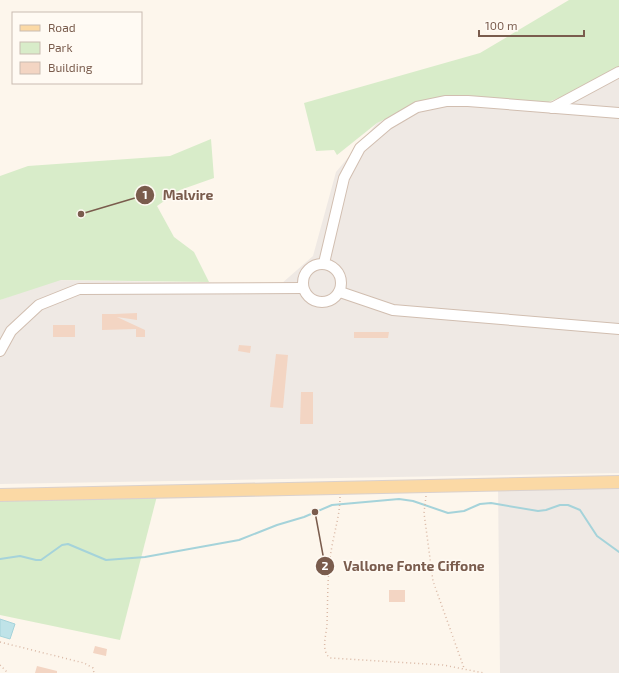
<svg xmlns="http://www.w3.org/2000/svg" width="619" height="673" viewBox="0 0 619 673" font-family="'Exo 2',sans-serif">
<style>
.industrial{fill:#efe9e4}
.green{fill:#d8ecc9}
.water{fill:#bfe3e8;stroke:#a5d3da}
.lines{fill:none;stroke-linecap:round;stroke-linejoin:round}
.stream{stroke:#a5d3da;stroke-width:2}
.building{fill:#f3d5c3}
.minor-casing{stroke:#d1beb0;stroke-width:12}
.major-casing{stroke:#dad1cd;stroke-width:14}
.path{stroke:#d9b8a5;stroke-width:1.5;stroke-dasharray:1 3;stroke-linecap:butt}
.minor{stroke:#fff;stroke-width:10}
.major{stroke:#fbd9a5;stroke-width:12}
.leader{fill:none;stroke:#7a5c4d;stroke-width:1.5}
.callout-dot{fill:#7a5c4d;stroke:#fffaf3;stroke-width:1.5}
.mark-label{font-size:12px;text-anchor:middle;font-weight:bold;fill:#fff}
.callout-label{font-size:14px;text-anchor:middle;font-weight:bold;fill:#7a5c4d;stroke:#fffaf3;stroke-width:3;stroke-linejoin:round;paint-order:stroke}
</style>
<rect width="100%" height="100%" fill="#fdf6ec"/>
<g class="industrial">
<polygon points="619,71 619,473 0,484 0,300 54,280 281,284 313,256 336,172 377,123 415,104 552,104"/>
<polygon points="619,482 619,673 500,673 498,485"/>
</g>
<g class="green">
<polygon points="569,0 619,0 619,71 604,80 546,103 419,103 377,123 337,155 334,150 316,151 304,103 480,53"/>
<polygon points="211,139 214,178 180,190 157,206 174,237 194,252 209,282 61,280 0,300 0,176 28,166 170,156"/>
<polygon points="158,492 120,640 0,615 0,498"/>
</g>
<polygon class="water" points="0,619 15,624 10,639 0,636"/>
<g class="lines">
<polyline class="stream" points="0,559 20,556 36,560 41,560 62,545 68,544 106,560 145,557 239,540 277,525 304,517 332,505 399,499 413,501 448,513 464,511 480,504 491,503 538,511 546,510 560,505 568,505 580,510 597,536 619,552"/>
</g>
<g class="building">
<polygon points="137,313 137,320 117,317 145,330 145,337 136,337 136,329 102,330 102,314 115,314 115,317 115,314"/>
<rect x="53" y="325" width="22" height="12"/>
<polygon points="354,332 389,332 388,338 354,338"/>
<polygon points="239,345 251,346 250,353 238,351"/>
<polygon points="276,354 288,355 283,408 270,407"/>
<polygon points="301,392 313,392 313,424 300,424"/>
<rect x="389" y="590" width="16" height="12"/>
<polygon points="95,646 107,649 106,656 93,653"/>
<polygon points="37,666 57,671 57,673 35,673"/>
</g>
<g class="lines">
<defs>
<g id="minor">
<polyline points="552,108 619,72"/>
<polyline points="324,263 344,178 360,148 388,124 417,107 446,101 468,101 619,113"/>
<circle cx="322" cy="283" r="19"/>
<polyline points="340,292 393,310 619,329"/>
<polyline points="0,351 11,331 39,305 79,289 303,288"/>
</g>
<polyline id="major" points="0,495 619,482"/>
</defs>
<use href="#minor" class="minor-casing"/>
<use href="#major" class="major-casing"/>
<g class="path">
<polyline points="426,496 424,513 433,581 464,668"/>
<path d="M 340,497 C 340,514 335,529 332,546 C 327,572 328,597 327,623 C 327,634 320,650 330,658 L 443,665 L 484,673"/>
<polyline points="0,642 84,663 93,668 94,673"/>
<polyline points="0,665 8,673"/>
</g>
<use href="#minor" class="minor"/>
<use href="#major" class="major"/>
</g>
<path class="leader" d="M81 214L145 195M315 512L325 566"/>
<g class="callout-dot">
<circle cx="81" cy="214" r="4"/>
<circle cx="315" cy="512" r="4"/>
<circle cx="145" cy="195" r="10"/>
<circle cx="325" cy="566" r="10"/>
</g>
<g class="mark-label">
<text x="145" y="199">1</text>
<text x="325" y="570">2</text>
</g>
<g class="callout-label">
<text x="188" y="200">Malvire</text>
<text x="414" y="571">Vallone Fonte Ciffone</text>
</g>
<rect x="12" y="12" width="130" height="72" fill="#fffaf3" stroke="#cabbb1"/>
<rect x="20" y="25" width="20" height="6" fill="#fbd9a5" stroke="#cabbb1"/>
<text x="48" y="32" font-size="12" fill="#7a5c4d">Road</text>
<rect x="20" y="42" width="20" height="12" fill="#d8ecc9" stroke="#cabbb1"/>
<text x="48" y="52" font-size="12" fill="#7a5c4d">Park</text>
<rect x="20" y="62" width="20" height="12" fill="#f3d5c3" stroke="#cabbb1"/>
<text x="48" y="72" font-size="12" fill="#7a5c4d">Building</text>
<path d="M479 30v6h105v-6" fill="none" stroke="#7a5c4d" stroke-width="2"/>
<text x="485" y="30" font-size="12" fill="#7a5c4d" stroke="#fffaf3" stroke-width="3" paint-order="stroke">100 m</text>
</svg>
